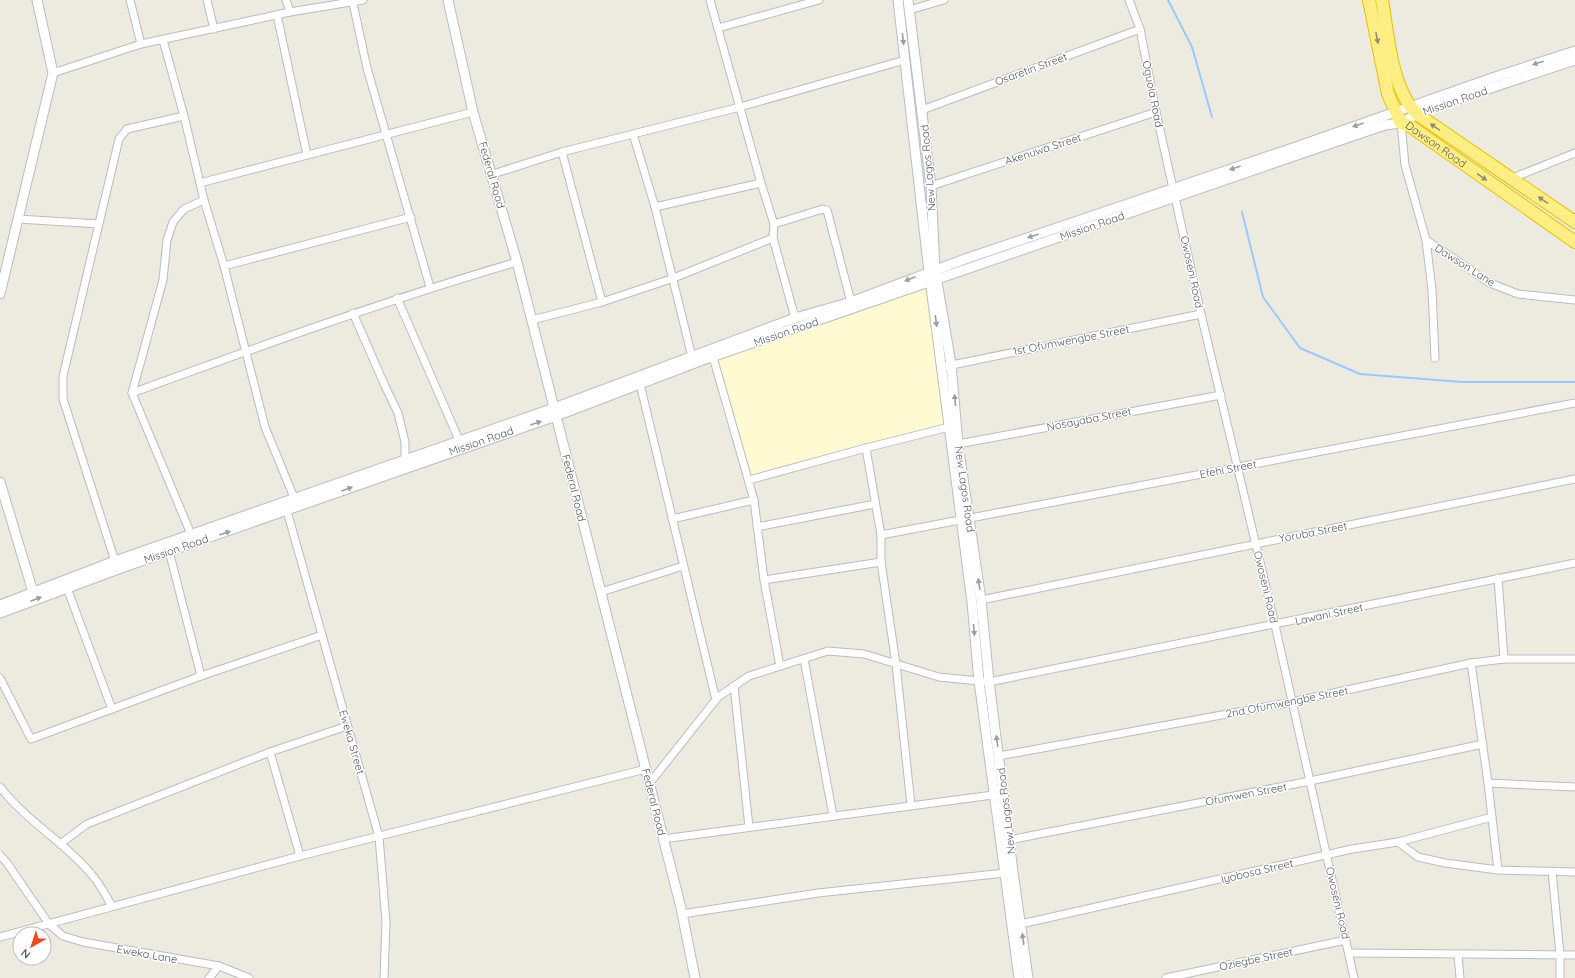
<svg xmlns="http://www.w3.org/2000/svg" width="1575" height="978" viewBox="0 0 1575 978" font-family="Quicksand,sans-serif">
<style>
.commercial{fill:#fffad2}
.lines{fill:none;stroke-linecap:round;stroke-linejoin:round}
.stream{stroke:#9dc8ff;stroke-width:2}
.street-casing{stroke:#babcc2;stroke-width:9}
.secondary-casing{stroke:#babdc5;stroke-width:11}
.highway-casing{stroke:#ecbe00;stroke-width:14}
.street{stroke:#fff;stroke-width:7}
.secondary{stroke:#fff;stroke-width:9}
.highway{stroke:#ffee84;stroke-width:12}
.oneway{fill:#928e6e}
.oneway2{fill:#9b9da1}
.labels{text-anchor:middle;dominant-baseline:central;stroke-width:3;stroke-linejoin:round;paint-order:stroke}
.street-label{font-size:11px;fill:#585b62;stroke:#fff}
</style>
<rect width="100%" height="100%" fill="#edebdf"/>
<polygon class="commercial" points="933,276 954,430 746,484 709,352"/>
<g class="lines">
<g class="stream">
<polyline points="1168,0 1192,47 1212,117"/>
<polyline points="1242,212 1263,297 1300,348 1360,374 1462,382 1575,382"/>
</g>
<defs>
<g id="street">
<polyline points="130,0 141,44"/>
<polyline points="207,0 214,29"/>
<polyline points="286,0 290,12"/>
<polyline points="710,0 761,183 774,224 773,238 795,318"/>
<polyline points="1129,0 1140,29 1156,112 1201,314 1275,625 1354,978"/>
<polyline points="353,3 367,68 430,287"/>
<polyline points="909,10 944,0"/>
<polyline points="277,15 307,155"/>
<polyline points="718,28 819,0"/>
<polyline points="163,40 184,116 204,200 224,266 265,427 295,500"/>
<polyline points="53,73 141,44 290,12 363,0"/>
<polyline points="922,110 1140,29"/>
<polyline points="1401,123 1405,165 1426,240 1490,283 1518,294 1575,300"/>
<polyline points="633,134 655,207 692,357"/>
<polyline points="562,152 602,302"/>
<polyline points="493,174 562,152 740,107 905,60"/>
<polyline points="1510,179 1575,153"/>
<polyline points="200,183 473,112"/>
<polyline points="931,186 1156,112"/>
<polyline points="655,207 761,183"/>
<polyline points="18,219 99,224"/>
<polyline points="774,224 823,209 827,210 851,302"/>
<polyline points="1426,240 1432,290 1435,358"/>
<polyline points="224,266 411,217"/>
<polyline points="397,298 459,440"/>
<polyline points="353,313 385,386 398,413 405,442 405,460"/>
<polyline points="532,320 602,302 671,279 773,238"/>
<polyline points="713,357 754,500 764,580 780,666"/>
<polyline points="942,367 1201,314"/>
<polyline points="640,384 716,700"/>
<path d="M 132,393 C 260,346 387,300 517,262"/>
<polyline points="958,444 1221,395"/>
<polyline points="866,448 881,535 881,562 896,664 911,805"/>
<polyline points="749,480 866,448 953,426"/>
<polyline points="287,511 379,837 386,922 384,978"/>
<polyline points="672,519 754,500"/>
<polyline points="757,527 875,504"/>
<polyline points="881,535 1575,403"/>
<polyline points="193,539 132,393 163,280 167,240 173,222 184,209 204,200"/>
<polyline points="169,551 201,676"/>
<polyline points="115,561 63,399 63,376 119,139 127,129 184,116"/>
<polyline points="1498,578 1504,659"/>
<polyline points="764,580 881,562"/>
<polyline points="67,588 112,709"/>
<polyline points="601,592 683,566"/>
<polyline points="981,600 1575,479"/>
<polyline points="804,659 833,816"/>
<polyline points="1471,663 1488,783 1498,870"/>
<polyline points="0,678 31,739 201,676 322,635"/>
<polyline points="734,686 749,827"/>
<polyline points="270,752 300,856"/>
<polyline points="999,756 1292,702 1471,663 1504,659 1575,659"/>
<polyline points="1488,783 1575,787"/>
<polyline points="649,784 718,697 749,676 828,651 864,654 939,677 989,682 1575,563"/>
<path d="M 0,787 C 26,821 65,842 92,875 C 100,884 106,896 112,906"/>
<polyline points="663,839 993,795"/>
<polyline points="1009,840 1310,781 1483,744"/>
<polyline points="1398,842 1418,857 1445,863 1498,870 1575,872"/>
<polyline points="60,844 87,824 270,752 347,726"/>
<polyline points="0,855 7,863 49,924 63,936 83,942 219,966 249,978"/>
<polyline points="1552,871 1560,955 1560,978"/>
<polyline points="682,914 818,893 1005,873"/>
<polyline points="1021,924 1352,849 1398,842 1492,817"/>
<polyline points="0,937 300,856 646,769"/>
<polyline points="1349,953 1575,955"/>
<polyline points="1458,955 1460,978"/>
<polyline points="209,978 219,966"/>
<polyline points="1166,978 1346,940"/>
</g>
<g id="secondary">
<polyline points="448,0 473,112 517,262 681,908 695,978"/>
<polyline points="898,0 929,272 972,602 979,681 1019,978"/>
<polyline points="908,0 931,186 935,270 951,364 958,444 981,600 989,682 1013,872 1028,978"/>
<polyline points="0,294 53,73 37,0"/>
<polyline points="0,482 33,592"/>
<polyline points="0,605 115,561 554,408 795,318 851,302 965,259 1290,149 1495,77 1575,51"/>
<polyline points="0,613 124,567 556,416 700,361 1297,155 1385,125 1401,123 1417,114 1452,101 1575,60"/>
</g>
<g id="highway">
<path id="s1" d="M 1369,0 L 1388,94 L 1401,123 L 1410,126 L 1575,242"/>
<path d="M 1382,0 C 1388,34 1391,89 1417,114 L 1575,222"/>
</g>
</defs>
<use href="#street" class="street-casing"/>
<use href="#secondary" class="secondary-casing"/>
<use href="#highway" class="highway-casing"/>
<use href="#street" class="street"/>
<use href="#secondary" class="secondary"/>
<use href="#highway" class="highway"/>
</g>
<defs><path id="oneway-solid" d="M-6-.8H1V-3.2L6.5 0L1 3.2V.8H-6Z"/></defs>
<g class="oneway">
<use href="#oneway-solid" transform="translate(1377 38) rotate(79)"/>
<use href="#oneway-solid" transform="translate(1435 127) rotate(-145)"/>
<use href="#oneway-solid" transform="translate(1482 177) rotate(35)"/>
<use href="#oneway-solid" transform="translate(1543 200) rotate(-146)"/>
</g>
<g class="oneway2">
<use href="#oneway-solid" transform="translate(903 39) rotate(84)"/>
<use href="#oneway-solid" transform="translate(1538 63) rotate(162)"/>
<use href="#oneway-solid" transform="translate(1358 125) rotate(161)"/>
<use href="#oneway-solid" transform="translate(1235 168) rotate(161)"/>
<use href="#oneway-solid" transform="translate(1033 236) rotate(162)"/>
<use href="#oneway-solid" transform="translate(910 279) rotate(159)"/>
<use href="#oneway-solid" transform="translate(936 321) rotate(83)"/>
<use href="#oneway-solid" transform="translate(955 400) rotate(-96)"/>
<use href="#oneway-solid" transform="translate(536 423) rotate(-19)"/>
<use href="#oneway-solid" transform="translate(347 489) rotate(-20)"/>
<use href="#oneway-solid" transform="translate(225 533) rotate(-19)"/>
<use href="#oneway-solid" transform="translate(979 584) rotate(-99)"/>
<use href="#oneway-solid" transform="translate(36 599) rotate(-21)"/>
<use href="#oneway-solid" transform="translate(974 630) rotate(85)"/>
<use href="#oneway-solid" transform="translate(997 741) rotate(-98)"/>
<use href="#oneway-solid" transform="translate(1023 939) rotate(-98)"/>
</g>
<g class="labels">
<g class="street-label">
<text transform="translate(1031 69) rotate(-20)">Osaretin Street</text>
<text transform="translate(1153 94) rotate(79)">Oguola Road</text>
<text transform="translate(1455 101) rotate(-19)">Mission Road</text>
<text stroke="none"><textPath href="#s1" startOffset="169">Dawson Road</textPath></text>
<text transform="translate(1043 149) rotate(-18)">Akenuwa Street</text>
<text transform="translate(928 168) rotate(-95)">New Lagos Road</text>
<text transform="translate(492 175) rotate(74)">Federal Road</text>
<text transform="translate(1092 226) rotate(-19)">Mission Road</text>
<text transform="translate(1465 265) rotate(32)">Dawson Lane</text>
<text transform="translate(1192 272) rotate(78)">Owoseni Road</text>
<text transform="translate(786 332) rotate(-19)">Mission Road</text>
<text transform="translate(1071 340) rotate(-11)">1st Ofumwengbe Street</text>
<text transform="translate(1089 419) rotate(-11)">Nosayaba Street</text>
<text transform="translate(481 441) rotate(-19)">Mission Road</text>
<text transform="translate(1228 469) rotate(-11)">Efehi Street</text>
<text transform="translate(574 488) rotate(76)">Federal Road</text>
<text transform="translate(965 489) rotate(82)">New Lagos Road</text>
<text transform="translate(1313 532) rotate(-11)">Yoruba Street</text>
<text transform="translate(176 549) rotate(-19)">Mission Road</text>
<text transform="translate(1266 587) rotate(77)">Owoseni Road</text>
<text transform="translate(1329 614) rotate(-12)">Lawani Street</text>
<text transform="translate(1287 702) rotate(-11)">2nd Ofumwengbe Street</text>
<text transform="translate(352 742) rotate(74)">Eweka Street</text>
<text transform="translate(1246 794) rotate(-11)">Ofumwen Street</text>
<text transform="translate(654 802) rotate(76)">Federal Road</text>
<text transform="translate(1006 811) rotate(-97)">New Lagos Road</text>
<text transform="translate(1257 871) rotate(-13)">Iyobosa Street</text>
<text transform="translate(1338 903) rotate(77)">Owoseni Road</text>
<text transform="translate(147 954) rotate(10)">Eweka Lane</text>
<text transform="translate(1256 959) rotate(-12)">Oziegbe Street</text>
</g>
</g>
<g transform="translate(32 946) rotate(219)"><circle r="19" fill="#ffffff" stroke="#bcbdc0"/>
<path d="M0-3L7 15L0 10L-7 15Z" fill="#f3491f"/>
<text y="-6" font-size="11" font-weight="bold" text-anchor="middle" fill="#585b62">N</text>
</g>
</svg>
